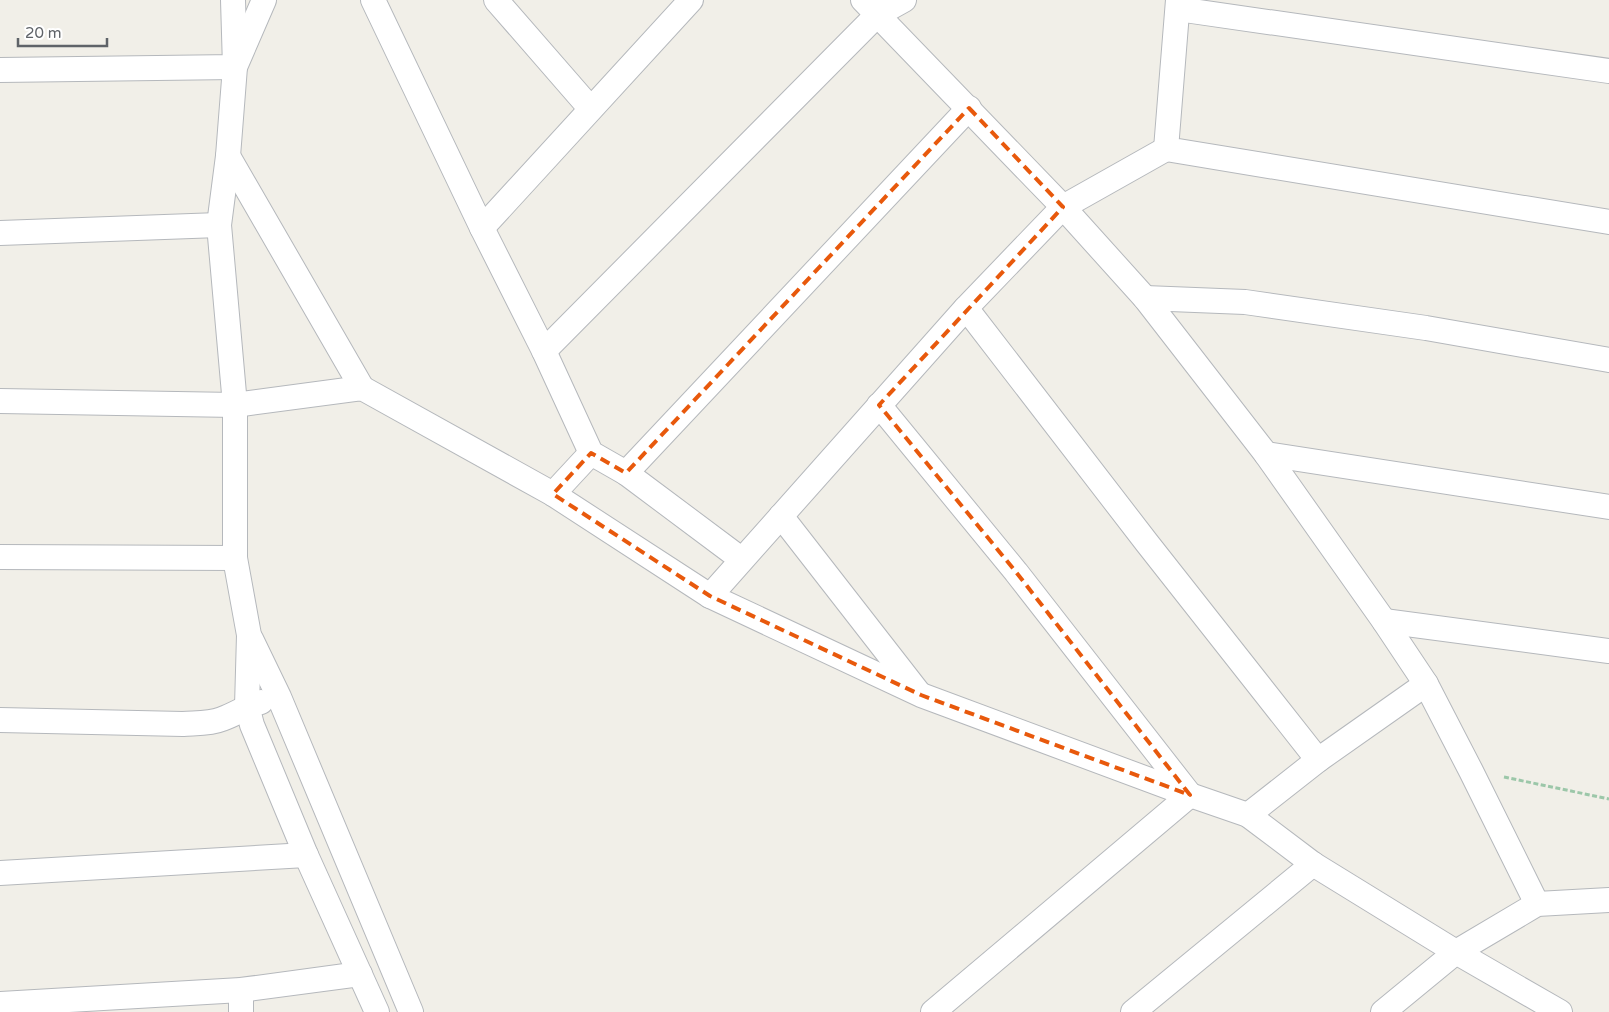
<svg xmlns="http://www.w3.org/2000/svg" width="1609" height="1012" viewBox="0 0 1609 1012" font-family="'Varela Round',sans-serif">
<style>
.lines{fill:none;stroke-linecap:round;stroke-linejoin:round}
.minor-casing{stroke:#b5b8bc;stroke-width:26}
.path{stroke:#9cc7a9;stroke-width:3;stroke-dasharray:5 2.5;stroke-linecap:butt}
.minor{stroke:#fff;stroke-width:24}
.marked{fill:none;stroke:#e8590c;stroke-width:4;stroke-dasharray:10 6;stroke-linejoin:round}
</style>
<rect width="100%" height="100%" fill="#f1efe8"/>
<g class="lines">
<defs>
<g id="minor">
<polyline points="264,0 235,67 228,156 219,225 235,405 235,558 249,635 247,706 252,725 306,855 377,1012"/>
<polyline points="373,0 482,228 544,351 591,453 626,473 741,559"/>
<polyline points="496,0 590,108"/>
<polyline points="863,0 1063,207 1145,298 1266,454 1384,621 1426,684 1471,771 1537,904"/>
<polyline points="1178,0 1166,149 1609,222"/>
<polyline points="1178,9 1609,71"/>
<polyline points="0,70 235,67 233,0"/>
<polyline points="1166,149 1063,207 966,308 710,596 921,695 1190,795 1248,815 1313,864 1456,952 1537,904 1609,900"/>
<polyline points="228,156 362,388"/>
<polyline points="482,228 691,0"/>
<polyline points="0,233 219,225"/>
<polyline points="1145,298 1245,302 1426,328 1609,360"/>
<polyline points="966,308 1147,543 1318,760 1426,684"/>
<polyline points="544,351 877,15 904,0"/>
<polyline points="0,401 235,405 362,388 553,494 710,596"/>
<polyline points="879,405 1016,572 1190,795 933,1012"/>
<polyline points="1266,454 1609,507"/>
<polyline points="626,473 969,108"/>
<polyline points="553,494 591,453"/>
<polyline points="781,516 918,692"/>
<polyline points="0,557 235,558"/>
<polyline points="1384,621 1609,651"/>
<polyline points="251,639 279,697 411,1012"/>
<path d="M 0,720 L 183,724 C 195,723 210,724 222,719 C 236,714 247,706 261,702"/>
<polyline points="1248,815 1318,760"/>
<polyline points="0,873 306,855"/>
<polyline points="241,990 241,1012"/>
<polyline points="0,1004 241,990 360,974"/>
<polyline points="1133,1012 1313,864"/>
<polyline points="1383,1012 1456,952 1560,1012"/>
</g>
</defs>
<use href="#minor" class="minor-casing"/>
<polyline class="path" points="1504,777 1609,799"/>
<use href="#minor" class="minor"/>
</g>
<path class="marked" d="M 969,108 L 1063,207 L 879,405 L 1016,572 L 1190,795 L 921,695 L 710,596 L 553,494 L 591,453 L 626,473 Z"/>
<path d="M18 38v8h89v-8" fill="none" stroke="#5f6368" stroke-width="2.5"/>
<text x="25" y="38" font-size="15" fill="#5f6368" stroke="#ffffff" stroke-width="4" paint-order="stroke">20 m</text>
</svg>
